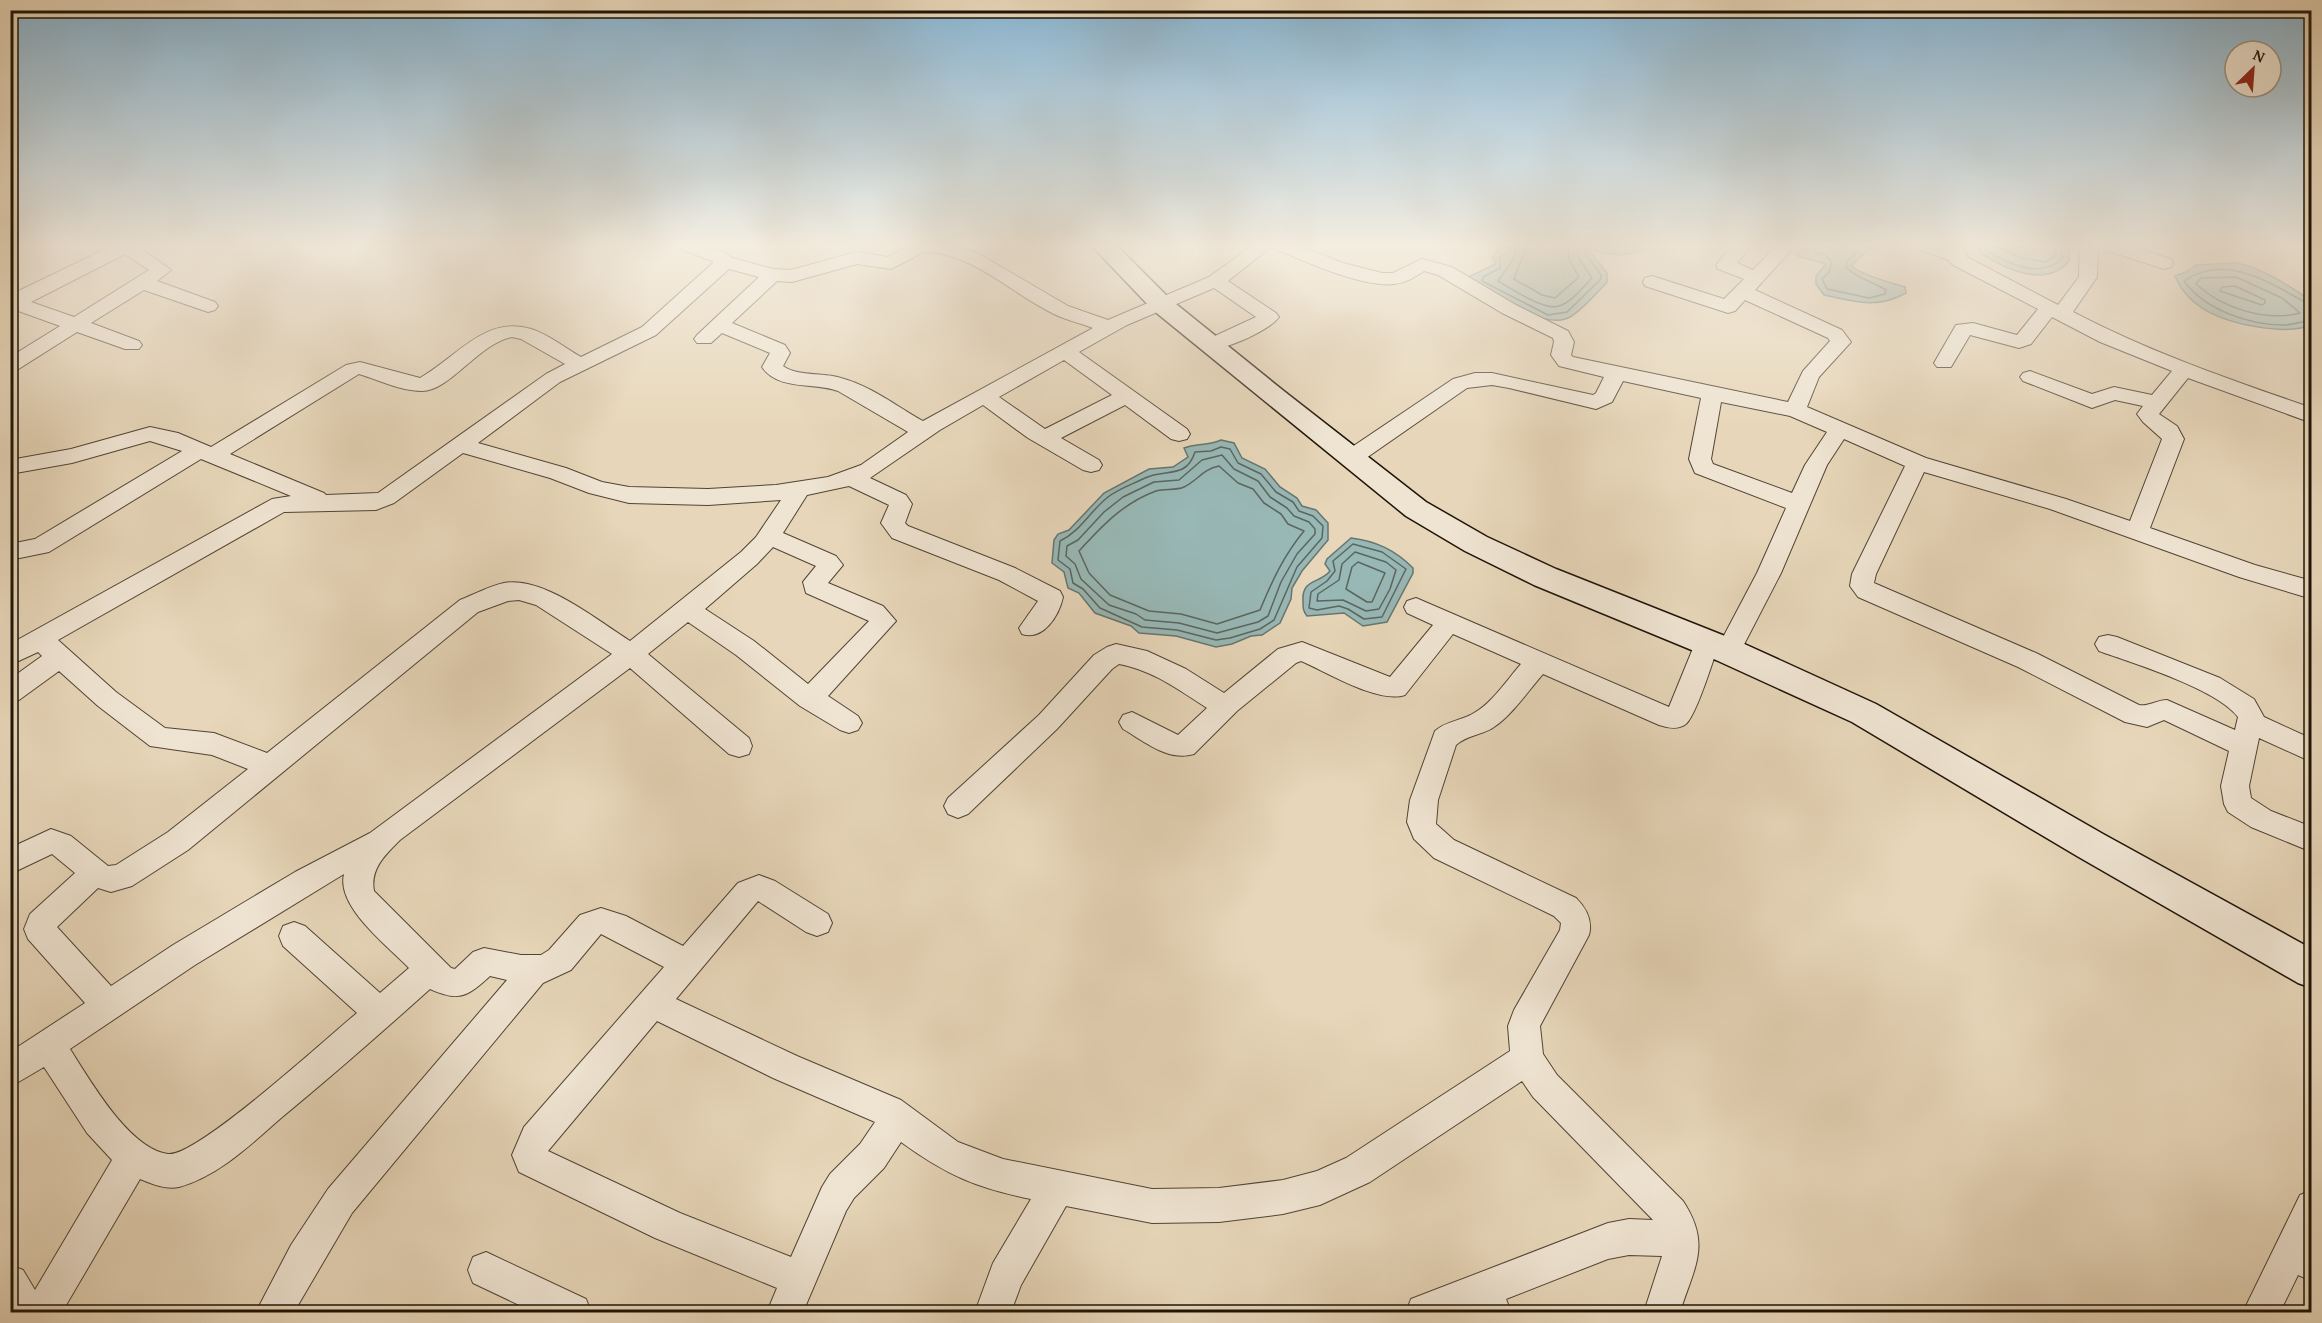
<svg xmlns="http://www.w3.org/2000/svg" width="2322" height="1323" viewBox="0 0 2322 1323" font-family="'Gentium Book Plus',serif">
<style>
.water{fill:#98b8b6;stroke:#677670;stroke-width:1.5}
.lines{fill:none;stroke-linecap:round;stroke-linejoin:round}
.shore{stroke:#5b665f;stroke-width:1.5}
.street-casing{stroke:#504434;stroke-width:2}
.secondary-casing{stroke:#1e1408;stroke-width:3}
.street{fill:#efe4d2;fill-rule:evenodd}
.secondary{fill:#efe4d2;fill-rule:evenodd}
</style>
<rect width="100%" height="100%" fill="#e7d6b9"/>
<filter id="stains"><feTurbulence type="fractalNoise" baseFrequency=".00333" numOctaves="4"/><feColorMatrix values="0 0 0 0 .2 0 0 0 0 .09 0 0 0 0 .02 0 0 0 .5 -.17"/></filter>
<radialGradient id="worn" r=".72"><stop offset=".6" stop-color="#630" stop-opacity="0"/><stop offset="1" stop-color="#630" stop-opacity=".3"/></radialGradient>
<g class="water">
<path d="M 1505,245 L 1569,245 L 1590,252 L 1607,273 L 1607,282 C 1598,292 1581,311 1570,317 C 1542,332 1492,292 1468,277 L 1496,264 L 1492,258 L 1498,250 L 1506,246 Z"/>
<path d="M 1577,245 L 1648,245 C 1630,262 1598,253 1577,245 Z"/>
<path d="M 1808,245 L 1879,245 L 1868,250 L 1851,266 C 1862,275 1891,283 1905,287 L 1906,293 C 1876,310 1854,301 1824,295 L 1816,284 L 1816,276 L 1826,264 L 1797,256 L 1798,252 L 1809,248 Z"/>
<path d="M 1979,245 L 2065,245 L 2069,248 L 2069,261 C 2046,289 2004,269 1979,252 Z"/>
<path d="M 2237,263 C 2262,268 2290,286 2311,301 L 2311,325 C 2285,336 2226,324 2202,308 C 2190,300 2180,289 2175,276 L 2186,272 L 2196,265 Z"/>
<path d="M 1221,440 L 1234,443 L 1242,458 L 1265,469 L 1280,487 L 1297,498 L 1302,506 L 1316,510 L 1328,523 L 1328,540 L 1302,571 L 1292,588 L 1291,599 L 1280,623 L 1262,635 L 1251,636 L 1232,644 L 1216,647 L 1176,636 L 1139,633 L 1131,626 L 1095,613 L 1079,593 L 1068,588 L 1064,572 L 1052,563 L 1054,540 L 1058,534 L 1069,530 L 1104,493 L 1149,469 L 1173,467 L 1188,457 L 1184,448 C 1196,443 1208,446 1221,440 Z"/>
<path d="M 1351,538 C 1376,541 1395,550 1413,568 L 1413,573 L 1387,622 L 1363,626 L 1344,613 L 1307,616 C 1303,611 1303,608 1303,602 C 1301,578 1320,584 1330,571 L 1325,564 L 1327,559 Z"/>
</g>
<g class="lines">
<g class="shore">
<polyline points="1510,245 1509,251 1500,257 1500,268 1483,277 1482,281 1548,315 1567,312 1601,279 1601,275 1585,253 1587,245"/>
<path d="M 1518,245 L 1513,260 L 1498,281 C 1512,289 1544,311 1559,306 C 1572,302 1583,287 1592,278 L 1578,257 L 1578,245"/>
<polyline points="1527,245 1514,279 1542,295 1555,298 1579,277 1569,259 1568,245"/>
<path d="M 1814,245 L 1815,253 L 1825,255 L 1832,262 L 1829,272 L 1822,279 L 1827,289 L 1869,298 L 1885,294 L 1886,290 C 1872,281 1857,279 1846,267 L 1847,261 L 1864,245"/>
<path d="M 1985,245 L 1986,250 C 2009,264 2039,279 2062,259 L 2062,245"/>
<polyline points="1992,245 2022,258 2045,262 2055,256 2054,245"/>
<path d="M 2236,277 L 2282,298 L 2300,313 C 2265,322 2222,308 2196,284 L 2201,278 Z"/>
<polygon points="2235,286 2265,300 2265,303 2262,305 2220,291 2222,287"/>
<path d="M 2312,306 C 2273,285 2226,251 2184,281 C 2205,310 2249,325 2284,325 C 2294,325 2303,321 2312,320"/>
<path d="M 1221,447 L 1230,449 L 1238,463 L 1261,474 L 1276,492 L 1293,502 L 1299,511 L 1313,516 L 1323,526 L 1322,538 L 1297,567 L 1274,620 L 1260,629 L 1230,638 L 1216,640 L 1177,630 L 1142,627 L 1100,608 L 1083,589 L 1073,583 L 1070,569 L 1058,560 L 1060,541 C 1081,531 1090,511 1108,497 C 1118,489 1133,484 1145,478 C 1165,468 1186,480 1195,452 L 1211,451 Z"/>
<polygon points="1222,455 1234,469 1258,481 1270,497 1287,508 1294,516 1309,522 1315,529 1315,534 1297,554 1281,582 1268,616 1258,622 1217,633 1179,623 1145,620 1136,614 1109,605 1081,579 1075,564 1066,556 1067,546 1078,540 1104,512 1123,497 1154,482 1179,480 1202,460"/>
<path d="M 1219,466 L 1238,483 L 1253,489 L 1264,503 L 1281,514 L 1288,524 L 1304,531 C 1284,555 1272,581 1260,610 L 1217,624 L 1181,614 L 1149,611 L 1110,595 L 1089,573 L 1079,551 C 1102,526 1123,503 1156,491 C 1164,488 1176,491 1184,487 C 1197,481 1203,469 1219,466 Z"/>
<polygon points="1353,544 1382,552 1406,569 1382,617 1364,619 1348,609 1339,606 1317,610 1309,608 1311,592 1327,581 1335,571 1333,561"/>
<polygon points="1355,552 1386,562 1396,570 1390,589 1379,609 1366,611 1343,600 1317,601 1318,594 1339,580 1342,564"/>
<polygon points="1358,562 1385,573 1372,602 1367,602 1346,589 1352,567"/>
</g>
<defs>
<g id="street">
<path d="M 114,245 L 136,245 L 171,270 L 157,281 L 215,302 L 218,306 L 215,310 L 208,312 L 144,290 L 91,323 L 139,341 L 142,345 L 139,349 L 125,349 L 77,332 L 17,370 L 10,372 L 10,357 L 60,326 L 10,308 L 10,295 ZM 125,254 L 149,270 L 74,317 L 31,302 Z"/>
<path d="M 678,245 L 703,245 L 724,252 L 732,258 L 773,269 L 791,270 L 856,252 L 888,257 L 911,245 L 952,245 L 979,254 L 1068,306 L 1108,320 L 1209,277 L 1253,245 L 1297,245 L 1343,263 L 1382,273 L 1393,273 L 1422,259 L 1452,267 L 1516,305 L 1568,331 L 1574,342 L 1571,355 L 1573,357 L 1788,402 L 1803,371 L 1830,341 L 1828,338 L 1745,300 L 1735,311 L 1728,313 L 1645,286 L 1643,282 L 1645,278 L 1652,276 L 1724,299 L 1744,279 L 1718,269 L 1716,265 L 1733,245 L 1752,245 L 1737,263 L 1753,270 L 1777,245 L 1796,245 L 1755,290 L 1842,330 L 1851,342 L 1819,377 L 1807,407 L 1926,458 L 2066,499 L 2130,521 L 2162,439 L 2143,422 L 2137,414 L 2143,406 L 2115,400 L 2092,408 L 2023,381 L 2020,377 L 2023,373 L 2030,371 L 2092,394 L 2114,387 L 2152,395 L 2172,371 L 2100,342 L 2052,317 L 2031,344 L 2019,348 L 1970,335 L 1951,367 L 1937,367 L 1934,363 L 1956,325 L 1973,323 L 2017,335 L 2038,309 L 1953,265 L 1948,260 L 1919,249 L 1916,245 L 1963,245 L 1967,257 L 2058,305 L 2079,277 L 2080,245 L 2098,245 L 2097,277 L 2073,312 C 2149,352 2231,380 2312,408 L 2312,423 L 2188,378 L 2159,414 L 2177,426 L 2184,439 L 2150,528 L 2255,565 L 2312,581 L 2312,599 L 2239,577 L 2050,509 L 1924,472 L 1876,574 L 1874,583 L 2036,653 L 2139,705 C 2147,707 2157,700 2167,700 L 2235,730 L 2238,717 C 2217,689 2133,663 2099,651 L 2095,644 L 2099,637 L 2108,635 L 2117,637 L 2220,678 L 2254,699 L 2264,717 L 2312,739 L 2312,762 L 2259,738 L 2249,786 L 2251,798 L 2271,811 L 2312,827 L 2312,852 L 2251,827 L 2228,812 L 2224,804 L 2221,786 L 2229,751 L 2164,720 L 2147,727 L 2125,722 L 2018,667 L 1858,597 L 1850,586 L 1852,574 L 1905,466 L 1844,439 L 1827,465 L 1781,573 L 1737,658 L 1728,660 L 1719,658 L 1716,652 C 1711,667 1696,715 1686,724 C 1678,730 1668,728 1659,725 L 1543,674 C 1528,691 1513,714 1494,727 C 1483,735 1467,735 1456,745 L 1438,800 L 1436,824 L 1454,840 L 1576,898 C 1586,908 1593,920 1589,935 L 1540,1026 L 1543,1054 L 1557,1075 L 1683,1201 C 1712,1245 1694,1267 1680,1312 L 1644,1312 L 1662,1256 L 1629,1255 L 1608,1259 L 1506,1299 L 1511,1312 L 1406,1312 L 1411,1299 L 1608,1223 L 1629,1219 L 1653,1220 L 1533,1097 L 1522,1081 L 1370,1182 L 1320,1205 L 1283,1214 L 1219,1222 L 1152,1223 L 1066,1206 L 1021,1285 L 1011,1312 L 975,1312 L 993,1263 L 1031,1199 C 977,1188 946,1175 901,1142 L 884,1168 L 854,1198 L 846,1211 L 803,1312 L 767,1312 L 777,1288 L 655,1238 L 519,1172 L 512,1155 L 524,1127 L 664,967 L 601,934 L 571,970 L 543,983 L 352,1213 L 294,1312 L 256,1312 L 291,1245 L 328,1189 L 507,980 L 490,976 C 467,997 459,1002 430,989 C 381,1033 332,1076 281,1118 C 251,1144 219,1176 179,1187 C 166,1190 152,1184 140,1179 L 62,1312 L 10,1312 L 10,1265 L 23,1270 L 35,1290 L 112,1160 L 87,1133 L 44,1067 L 10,1087 L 10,1052 L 85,1003 L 28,939 L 24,929 L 30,914 L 75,873 L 52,854 L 10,874 L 10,848 L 51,829 L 71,836 L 108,866 L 116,865 L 168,832 L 248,769 L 212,755 L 150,746 L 98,706 L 59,671 L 19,700 L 10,703 L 10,679 L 42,656 L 38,652 L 10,665 L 10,644 L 272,499 L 291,496 L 201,459 L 49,552 L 10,560 L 10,544 L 35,539 L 182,451 L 150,441 L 72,463 L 10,474 L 10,460 L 71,449 L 150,427 L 178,433 L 211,447 L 346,365 L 360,362 L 420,378 C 456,358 485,315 531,329 C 548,334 565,348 581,357 L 642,327 L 714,262 L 681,249 ZM 1272,246 L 1275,249 C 1305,261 1362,288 1394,284 C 1406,283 1415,277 1424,271 L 1438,275 L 1502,313 L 1553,338 L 1554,342 L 1551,355 L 1559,366 L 1604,377 L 1596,393 L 1593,395 L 1492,373 L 1475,373 L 1453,379 L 1343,453 L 1340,458 L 1343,463 L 1351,465 L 1359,463 L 1467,388 L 1492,385 L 1509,388 L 1596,409 L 1612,402 L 1623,381 L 1701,398 L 1689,459 L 1695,473 L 1786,508 L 1757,573 L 1720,643 L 1716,636 L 1707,634 L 1698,636 L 1669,707 L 1416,598 L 1407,601 L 1404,607 L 1407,613 L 1433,625 L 1390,677 L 1302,642 L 1278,649 L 1224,693 L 1186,669 L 1147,651 L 1116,644 L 1107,647 L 1094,655 L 1039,715 L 948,798 L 944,806 L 948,814 L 958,818 L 968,814 L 1057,729 L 1112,669 L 1119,664 C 1152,670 1179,690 1207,708 L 1178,735 L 1132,712 L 1123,715 L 1119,722 L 1123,729 C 1144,741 1168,762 1194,754 L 1237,711 L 1296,663 L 1301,661 C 1327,672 1378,704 1405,695 L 1453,634 L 1521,664 C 1507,680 1492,703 1474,713 C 1461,721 1446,721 1435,731 L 1410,800 L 1407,822 L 1414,839 L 1434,858 L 1554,916 L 1561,923 L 1560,930 L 1514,1010 L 1508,1026 L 1510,1051 L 1346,1158 L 1317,1171 L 1283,1180 L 1219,1188 L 1152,1189 L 1003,1159 L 958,1142 L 901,1100 L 797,1056 L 676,999 L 758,901 L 806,932 L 817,936 L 828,932 L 832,923 L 828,914 L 775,881 L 759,875 L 738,883 L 683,946 L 626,916 L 601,908 L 580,915 L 549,950 L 541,955 L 521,955 L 484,948 L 473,952 L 455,969 L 451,968 L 374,891 C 370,869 385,855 400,840 L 630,668 L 729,754 L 739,757 L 749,754 L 752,746 L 749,738 L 648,654 L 688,622 L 736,655 L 800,706 L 840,730 L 849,733 L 858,730 L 862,723 L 858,716 L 828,696 L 896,621 L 883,606 L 828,583 L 843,565 L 836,556 L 783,533 L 807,495 L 849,486 L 889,505 L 881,523 L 892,538 L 999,580 L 1038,601 L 1019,628 L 1022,634 C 1043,641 1059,616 1063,597 L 1060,591 L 1015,568 L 908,526 L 905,523 L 912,504 L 906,495 L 870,478 L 940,430 L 983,405 L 1028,438 L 1083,470 L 1091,472 L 1099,470 L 1102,465 L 1099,460 L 1061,438 L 1125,405 L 1171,439 L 1179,441 L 1187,439 L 1190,434 L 1187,429 L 1079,352 L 1127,325 L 1214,288 L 1256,317 L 1204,341 L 1201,345 L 1204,349 C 1220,353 1269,331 1279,317 L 1276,313 L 1228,281 ZM 924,252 C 972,252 1012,294 1054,314 C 1066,320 1080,323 1093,328 L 923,421 C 896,406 871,386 841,378 C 822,372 799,377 783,366 L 790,353 L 785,345 L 732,323 L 777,281 L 792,282 L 857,264 L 891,269 ZM 729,269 L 759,277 L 697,335 L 694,339 L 697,343 L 711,343 L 722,333 L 770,353 L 762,367 C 778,391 814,382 838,391 L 908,432 L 861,465 L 828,477 L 776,485 L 708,489 L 629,487 L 602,482 L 566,468 L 478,443 L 560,382 L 656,335 ZM 512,337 L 521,339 L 565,364 L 546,374 L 378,493 L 326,495 L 324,493 L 230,454 L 359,374 C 379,380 400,391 422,391 C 450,391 479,343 512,337 ZM 1064,360 L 1112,395 L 1045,429 L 999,397 ZM 1721,402 L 1790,416 L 1827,432 L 1805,465 L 1792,493 L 1713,464 L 1711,459 ZM 463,453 L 550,478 L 589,493 L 629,503 L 708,505 L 781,500 L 756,537 L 741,552 L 630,641 C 598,621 544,576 504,583 C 490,586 475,594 460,600 L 267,753 L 214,733 L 165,728 L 116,692 L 58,640 L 284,512 L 376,510 L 394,503 ZM 773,547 L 816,566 L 803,582 L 806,593 L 869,621 L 808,684 L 754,641 L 705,609 L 757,564 ZM 519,600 L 536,605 L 612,654 L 370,833 L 295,872 L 173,945 L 111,986 L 57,927 L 98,888 L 111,892 L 132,886 L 188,850 L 478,612 L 508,601 ZM 344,874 C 336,907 388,946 409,968 L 380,993 L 305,926 L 294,922 L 283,926 L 279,936 L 283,946 L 357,1013 C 329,1036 196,1158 168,1154 C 129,1149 90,1080 70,1049 L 195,965 ZM 657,1021 L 773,1078 L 875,1122 L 860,1144 L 830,1174 L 822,1187 L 791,1257 L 680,1213 L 548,1151 Z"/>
<polygon points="2099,245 2126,245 2171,259 2173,263 2171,267 2164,269 2102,249"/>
<polygon points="2312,1190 2312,1281 2298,1275 2280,1312 2243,1312 2300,1195"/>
<polygon points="486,1252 586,1299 591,1312 534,1312 473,1283 468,1270 473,1257"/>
</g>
<polygon id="secondary" points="1091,245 1116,245 1171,300 1285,392 1426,502 1487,537 1556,569 1740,642 1876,704 2103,834 2312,949 2312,988 2298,983 2077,856 1852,722 1716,660 1534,585 1465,551 1406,516 1153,310"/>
</defs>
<use href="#street" class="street-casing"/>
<use href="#secondary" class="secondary-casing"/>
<use href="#street" class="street"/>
<use href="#secondary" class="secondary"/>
</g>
<linearGradient id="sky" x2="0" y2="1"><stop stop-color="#88b6d4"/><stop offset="0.57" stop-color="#f4ede0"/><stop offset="1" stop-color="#f4ede0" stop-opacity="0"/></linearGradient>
<rect width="2322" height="430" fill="url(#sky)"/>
<rect width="2322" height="1323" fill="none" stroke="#e7d6b9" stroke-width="36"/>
<rect x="12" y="12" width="2298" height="1299" fill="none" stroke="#1e1408" stroke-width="3"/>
<rect x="18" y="18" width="2286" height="1287" fill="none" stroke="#1e1408" stroke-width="1.5"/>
<g transform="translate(2253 69) rotate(25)"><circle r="28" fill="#efe4d2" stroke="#9b9181" stroke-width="1.5"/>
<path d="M0-4.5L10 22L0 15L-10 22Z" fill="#8f2418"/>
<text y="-9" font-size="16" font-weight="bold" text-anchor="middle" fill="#1e1408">N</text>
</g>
<rect width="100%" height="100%" filter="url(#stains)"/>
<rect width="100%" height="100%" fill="url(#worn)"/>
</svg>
